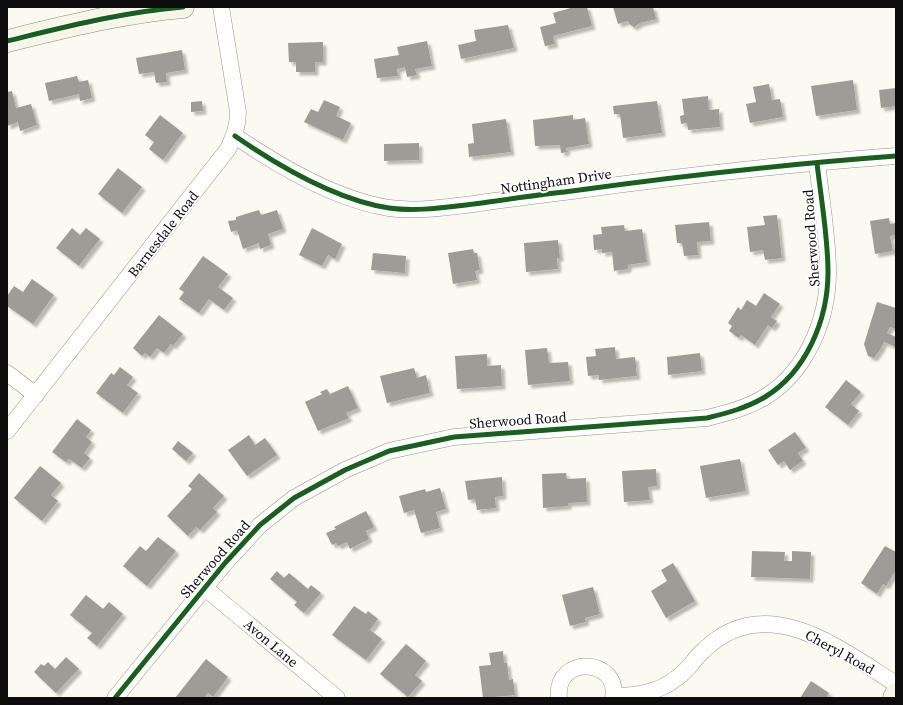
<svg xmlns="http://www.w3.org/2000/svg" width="903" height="705" viewBox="0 0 903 705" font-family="'Source Serif 4',serif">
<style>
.building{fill:#9e9c96;filter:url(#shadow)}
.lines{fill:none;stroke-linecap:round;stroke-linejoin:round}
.street-casing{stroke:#94938f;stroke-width:17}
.secondary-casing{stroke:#8a8a85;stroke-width:23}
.street{stroke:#fefefd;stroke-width:16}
.secondary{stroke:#f5f5e8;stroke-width:22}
.cycleway-casing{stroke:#fff;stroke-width:8}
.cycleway{stroke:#1b5e20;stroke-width:5}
.labels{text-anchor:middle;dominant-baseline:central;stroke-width:4;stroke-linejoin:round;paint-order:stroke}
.street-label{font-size:14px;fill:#0c0c0c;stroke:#fff}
</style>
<defs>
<filter id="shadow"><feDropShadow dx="3.5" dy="3.5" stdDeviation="1" flood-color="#0004"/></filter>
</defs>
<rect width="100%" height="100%" fill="#fbfaf0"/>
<g class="building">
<polygon points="574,7 587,7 592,26 553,36 555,44 545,46 540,27 556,23 553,13"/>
<polygon points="613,7 653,7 656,19 640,23 634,27 629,24 628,21 618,24"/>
<polygon points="508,25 514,48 461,59 458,45 476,41 474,30"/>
<polygon points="427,41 432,66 415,69 417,75 407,77 405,67 397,69 398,76 377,78 374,59 399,55 397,47"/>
<polygon points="323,42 323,62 315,62 315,72 296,72 296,62 289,62 288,43"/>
<polygon points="182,50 185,70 166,73 167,82 156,83 154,72 139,74 136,58"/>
<polygon points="77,76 79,82 88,80 92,98 80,101 79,94 49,101 45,83"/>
<polygon points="853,80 857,110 816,116 811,86"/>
<polygon points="769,84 772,100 780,99 783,117 750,123 746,104 756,102 753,87"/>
<polygon points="896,88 896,106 881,108 879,90"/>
<polygon points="12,91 16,108 31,104 37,125 20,131 18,122 7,126 7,92"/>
<polygon points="708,96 709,110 719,109 720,127 688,130 687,123 681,124 680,116 684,115 682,99"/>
<polygon points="324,100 340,107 336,116 351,123 343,140 304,122 311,109 318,112"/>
<polygon points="202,101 203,111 191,112 191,102"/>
<polygon points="657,101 662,133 623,138 620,114 614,114 613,106"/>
<polygon points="160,115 183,133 163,160 149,149 154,142 145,135"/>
<polygon points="573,115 573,120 585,118 589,144 566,148 567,152 561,153 560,145 535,146 533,120"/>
<polygon points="506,119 511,152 469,157 468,144 474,143 472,124"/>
<polygon points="419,143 419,160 384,161 384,144"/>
<polygon points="118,168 142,187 122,213 98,194"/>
<polygon points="259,210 261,215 277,210 283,229 268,234 271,245 260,249 259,243 243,249 237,230 231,232 228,221 236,220 236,217"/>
<polygon points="777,215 782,258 765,260 763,250 750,252 747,227 765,225 763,216"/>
<polygon points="889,218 890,224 896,223 896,235 890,236 893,251 875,254 870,221"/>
<polygon points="709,222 711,241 697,242 698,255 684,256 682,243 677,243 675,225"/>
<polygon points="624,225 625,231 642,229 647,262 628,265 628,269 614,271 612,252 602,253 602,249 594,250 593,235 602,234 601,227"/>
<polygon points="72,228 80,235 86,228 100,239 79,266 56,248"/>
<polygon points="312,228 342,244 335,259 328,255 322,266 299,255"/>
<polygon points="558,240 560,258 557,258 558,269 526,272 524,243"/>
<polygon points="473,249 474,253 477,253 480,270 475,271 477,280 453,284 448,253"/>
<polygon points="373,253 406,256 405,273 371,270"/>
<polygon points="203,256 228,274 218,287 233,298 224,310 209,299 199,313 179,299 184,292 179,289"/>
<polygon points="32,279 54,295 33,324 7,306 7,296 14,286 23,292"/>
<polygon points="764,293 780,304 771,317 777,321 772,328 768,325 755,345 741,335 739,338 729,331 732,326 728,323 738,307 741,310 747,300 756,306"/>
<polygon points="877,302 896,308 895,329 890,327 887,333 896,337 896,347 884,342 880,350 874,358 868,356 864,344"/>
<polygon points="159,315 183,334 173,346 171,344 164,353 157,348 150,357 145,353 142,356 133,348"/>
<polygon points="615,347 616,359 635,357 637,376 599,380 599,375 588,376 586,357 596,356 595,349"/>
<polygon points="547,348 549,363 568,362 570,381 528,385 525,350"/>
<polygon points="700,353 702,371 668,375 667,357"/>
<polygon points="487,354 487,366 501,365 502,386 457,389 455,356"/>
<polygon points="120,367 133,377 127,385 138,393 123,413 96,393 111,373 114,375"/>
<polygon points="414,368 417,378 426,375 430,393 387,403 380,376"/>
<polygon points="846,380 861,392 851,404 859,411 848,425 825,407"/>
<polygon points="348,386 358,408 346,413 349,418 318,431 305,402 322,394 320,392 327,389 330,394"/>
<polygon points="77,419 91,430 86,437 92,442 84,453 90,458 82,468 69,459 66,462 52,452"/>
<polygon points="795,432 806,448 798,453 803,461 790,470 784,461 778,465 768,450"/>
<polygon points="249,435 255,445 265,438 277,455 247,476 228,450"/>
<polygon points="178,441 193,453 186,461 172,449"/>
<polygon points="740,459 746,491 706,498 700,466"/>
<polygon points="40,466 61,483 51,495 58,501 42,521 14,498"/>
<polygon points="656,469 657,486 648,487 650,500 624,502 622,471"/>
<polygon points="199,473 224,496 213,508 217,512 200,530 196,527 188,536 167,516 192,489 188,486"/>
<polygon points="566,473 567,479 586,478 587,502 568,503 568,506 543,508 542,474"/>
<polygon points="502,477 503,496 495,497 496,508 477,510 475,499 468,500 465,481"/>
<polygon points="440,488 446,509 436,512 440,528 421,533 414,510 404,513 399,496 425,489 426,492"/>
<polygon points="366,511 374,527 366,531 369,539 350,549 347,542 338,546 336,543 332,545 326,533 336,529 334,527"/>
<polygon points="158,537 176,551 147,586 123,566 140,546 146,551"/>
<polygon points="885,546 896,552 896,570 886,586 883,584 877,594 861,583"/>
<polygon points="752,551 785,552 784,561 792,561 792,551 811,552 810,579 751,577"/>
<polygon points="673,563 695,601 666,618 651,591 667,581 661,570"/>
<polygon points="277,571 284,578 289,573 308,589 311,585 321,593 304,613 294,605 297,602 270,579"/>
<polygon points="593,587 600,614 585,618 586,622 570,626 562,595"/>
<polygon points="86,595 103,609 109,602 123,614 97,646 87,638 92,633 70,615"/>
<polygon points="354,606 366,614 368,611 378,619 370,630 382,639 366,660 332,635"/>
<polygon points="406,644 426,661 415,675 422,681 408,697 380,674"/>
<polygon points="503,651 504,663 507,663 509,680 513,679 515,695 483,698 479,666 491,665 489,653"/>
<polygon points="66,657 79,669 56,693 34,672 41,664 44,666 48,662 55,669"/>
<polygon points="206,659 228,677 213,697 208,693 204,698 175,698"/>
<polygon points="811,681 829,693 826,698 800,698"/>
</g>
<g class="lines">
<defs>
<g id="street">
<path d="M 235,136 C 277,165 337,200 389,208 C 417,212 446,207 474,204 C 507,199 540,195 572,191 C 680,176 788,164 896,156"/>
<polyline points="7,373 36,395"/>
<path d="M 7,431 L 228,149 C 234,136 238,126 238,112 L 221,7"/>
<polyline points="205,588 337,698"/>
<path d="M 614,696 C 642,696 665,691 686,670 C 692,664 697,656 704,650 C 766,590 839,648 896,684"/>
<path d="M 115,698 L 225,563 L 260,525 L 294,498 L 345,470 L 389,451 L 454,437 L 707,418 C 727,413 747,408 765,397 C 806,372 828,320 828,272 C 828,236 821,199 817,163"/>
<path d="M 559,698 C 554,654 621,658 613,698"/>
</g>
<g id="secondary">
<path d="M 7,41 C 65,27 123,12 183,7"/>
<polyline points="894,698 896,694"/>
</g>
</defs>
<use href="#street" class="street-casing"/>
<use href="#secondary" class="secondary-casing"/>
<use href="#street" class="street"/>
<use href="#secondary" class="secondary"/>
<defs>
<g id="cycleway">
<path d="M 7,41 C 65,27 123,12 183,7"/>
<path d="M 235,136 C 277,165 337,200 389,208 C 417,212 446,207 474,204 C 507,199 540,195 572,191 C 680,176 788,164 896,156"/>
<path d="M 115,698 L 225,563 L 260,525 L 294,498 L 345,470 L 389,451 L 454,437 L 707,418 C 727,413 747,408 765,397 C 806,372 828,320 828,272 C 828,236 821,199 817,163"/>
</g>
</defs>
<use href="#cycleway" class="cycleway-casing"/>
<use href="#cycleway" class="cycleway"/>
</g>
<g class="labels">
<g class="street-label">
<text transform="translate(556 181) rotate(-8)">Nottingham Drive</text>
<text transform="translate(163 234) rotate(-52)">Barnesdale Road</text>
<text transform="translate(811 238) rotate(-94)">Sherwood Road</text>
<text transform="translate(518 420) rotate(-4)">Sherwood Road</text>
<text transform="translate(215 559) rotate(-49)">Sherwood Road</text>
<text transform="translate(271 643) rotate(40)">Avon Lane</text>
<text transform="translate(840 652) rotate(29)">Cheryl Road</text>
</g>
</g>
<rect width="903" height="705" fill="none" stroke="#0c0c0c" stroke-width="16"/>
</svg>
